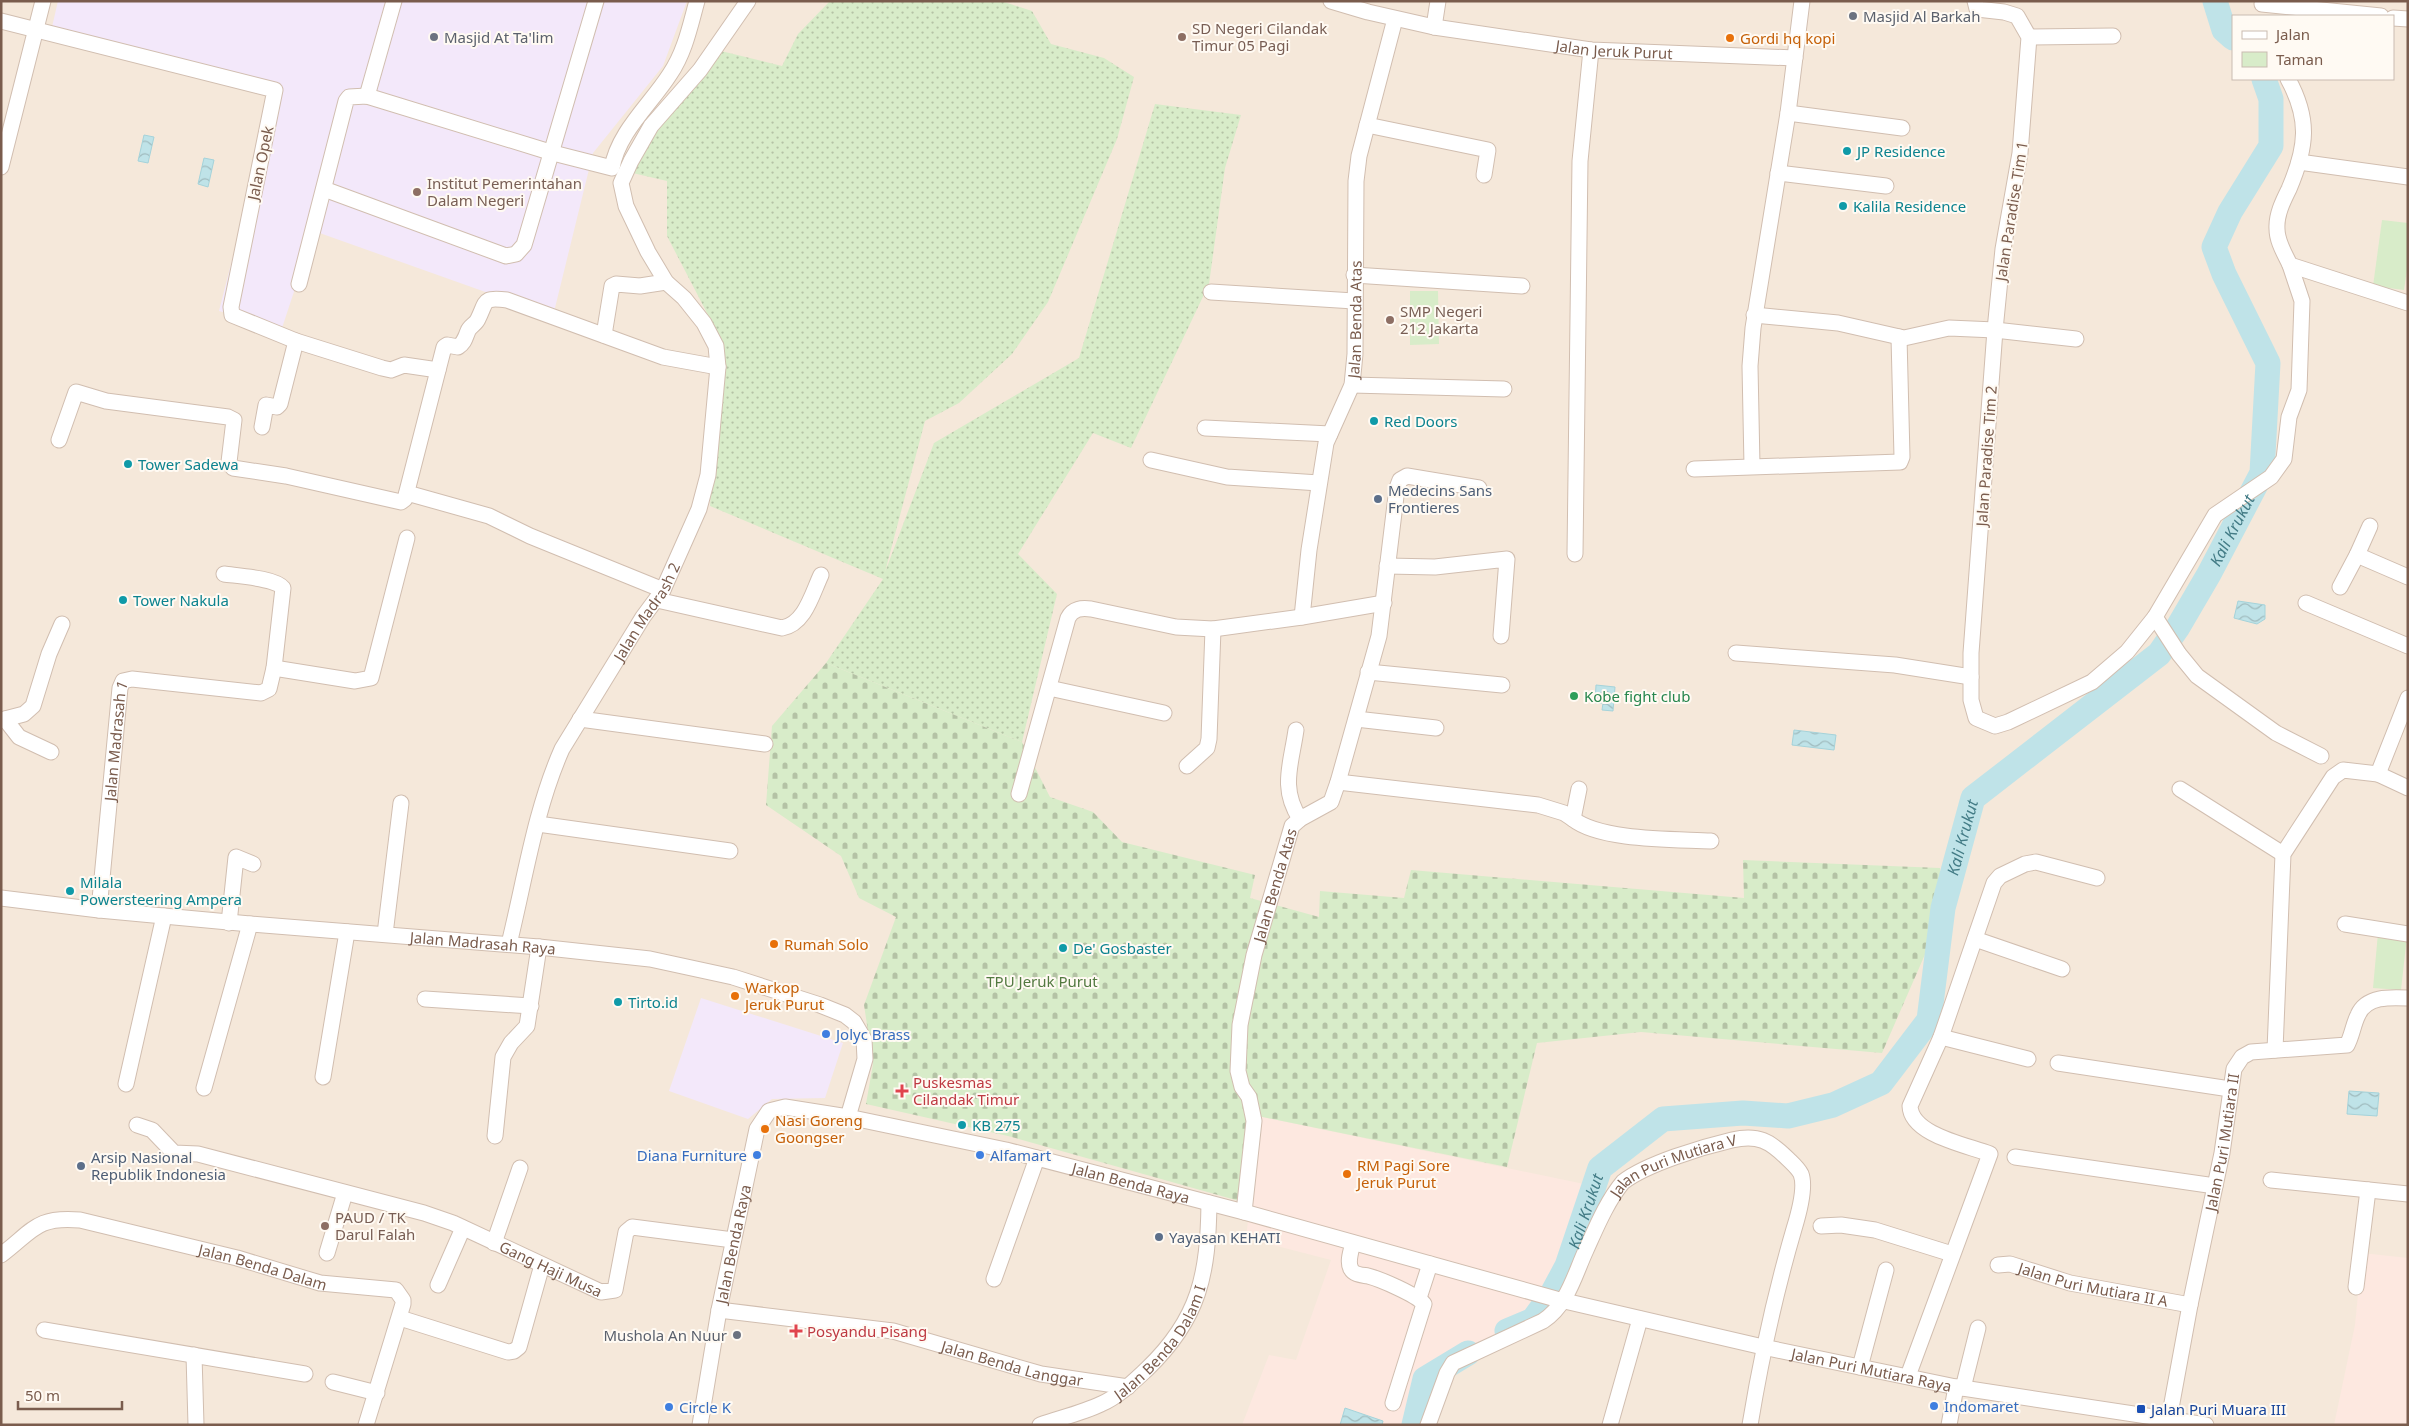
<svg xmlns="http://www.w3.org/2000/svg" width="2409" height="1426" viewBox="0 0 2409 1426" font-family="'Noto Sans',sans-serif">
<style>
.residential{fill:#f5e8da;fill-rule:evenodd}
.commercial{fill:#fde8e0}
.education{fill:#f3e8fa}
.green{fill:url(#green-dots)}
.cemetery{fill:url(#cemetery-stones)}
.pitch{fill:#d8ecc9}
.water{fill:url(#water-waves);stroke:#a5d3da}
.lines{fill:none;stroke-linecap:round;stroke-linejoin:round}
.river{stroke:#bfe3e8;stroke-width:25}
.minor-casing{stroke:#d1beb0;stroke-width:17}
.minor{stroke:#fff;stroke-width:15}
.worship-dot{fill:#6b7280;stroke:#fffaf3;stroke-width:2}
.education-dot{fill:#8d6e63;stroke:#fffaf3;stroke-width:2}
.food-dot{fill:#e8710a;stroke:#fffaf3;stroke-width:2}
.culture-dot{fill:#0f9aa8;stroke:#fffaf3;stroke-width:2}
.service-dot{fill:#5c6f8a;stroke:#fffaf3;stroke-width:2}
.leisure-dot{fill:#2e9e5b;stroke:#fffaf3;stroke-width:2}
.shop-dot{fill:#3f7fe0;stroke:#fffaf3;stroke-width:2}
.health-dot{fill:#e0444e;stroke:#fffaf3;stroke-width:2}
.transit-dot{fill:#1a4fb4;stroke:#fffaf3;stroke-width:2}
.labels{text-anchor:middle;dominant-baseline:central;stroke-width:4;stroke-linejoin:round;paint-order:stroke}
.worship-label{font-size:15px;fill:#5b616d;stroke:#fffaf3;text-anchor:start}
.education-label{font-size:15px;fill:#785e54;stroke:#fffaf3;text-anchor:start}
.food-label{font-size:15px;fill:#c56008;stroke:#fffaf3;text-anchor:start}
.street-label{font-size:15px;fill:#7a5c4d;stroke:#fffaf3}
.culture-label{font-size:15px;fill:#0d838f;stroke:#fffaf3;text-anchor:start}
.service-label{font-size:15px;fill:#4e5e75;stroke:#fffaf3;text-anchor:start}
.leisure-label{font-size:15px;fill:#27864d;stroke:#fffaf3;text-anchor:start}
.park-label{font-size:15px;fill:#537a41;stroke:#fffaf3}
.shop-label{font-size:15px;fill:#366cbe;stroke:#fffaf3;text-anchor:start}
.health-label{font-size:15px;fill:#be3a42;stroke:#fffaf3;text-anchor:start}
.transit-label{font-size:15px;fill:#164399;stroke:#fffaf3;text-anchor:start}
.water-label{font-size:16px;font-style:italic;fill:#437c86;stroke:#fffaf3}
</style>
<defs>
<pattern id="green-dots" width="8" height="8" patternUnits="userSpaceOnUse" patternTransform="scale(1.25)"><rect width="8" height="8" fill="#d8ecc9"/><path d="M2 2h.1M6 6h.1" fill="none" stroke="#b4c2a5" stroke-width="1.8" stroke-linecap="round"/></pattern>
<pattern id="cemetery-stones" width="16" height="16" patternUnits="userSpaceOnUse" patternTransform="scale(1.25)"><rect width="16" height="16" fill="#d8ecc9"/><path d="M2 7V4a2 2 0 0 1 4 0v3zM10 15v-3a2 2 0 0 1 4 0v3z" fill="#b4c2a5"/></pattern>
<pattern id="water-waves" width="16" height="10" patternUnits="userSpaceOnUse" patternTransform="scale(1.25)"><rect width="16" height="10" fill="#bfe3e8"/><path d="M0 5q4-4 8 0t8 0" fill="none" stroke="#a0bbbe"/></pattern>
</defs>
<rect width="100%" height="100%" fill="#fdf6ec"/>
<path class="residential" d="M 1,1 L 2408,1 L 2408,1425 L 1,1425 ZM 2233,16 L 2393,16 L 2393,79 L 2233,79 Z"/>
<g class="commercial">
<polygon points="1253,1115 1589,1185 1562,1253 1518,1341 1436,1380 1417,1425 1242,1425 1269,1355 1296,1360 1331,1260 1246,1238 1250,1204"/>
<polygon points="2362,1253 2408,1258 2408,1425 2334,1425 2355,1325"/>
</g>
<g class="education">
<polygon points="58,1 687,1 663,66 593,153 553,316 314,231 282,328 219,311 276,88 52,27"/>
<polygon points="701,998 843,1043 825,1098 772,1099 748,1119 669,1091"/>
</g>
<polygon class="green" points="830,1 1001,1 1032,11 1051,44 1104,58 1134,77 1117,139 1048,302 1012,354 959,403 925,421 885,572 934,443 1079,358 1155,104 1241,115 1225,168 1209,284 1131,448 1093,433 1018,554 1057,594 1022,742 826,663 883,579 710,506 721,340 667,236 667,181 624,171 721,51 782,66 798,34"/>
<polygon class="cemetery" points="826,663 1022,742 1050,797 1093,812 1122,842 1255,875 1250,898 1319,917 1320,891 1404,898 1411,870 1744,898 1743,860 1940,868 1940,920 1882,1053 1641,1032 1537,1043 1507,1167 1253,1115 1250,1204 1008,1136 866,1104 873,1064 864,1005 896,917 859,898 841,856 766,805 772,726"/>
<g class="pitch">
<polygon points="2382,220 2408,223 2408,263 2404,290 2373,286"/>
<polygon points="1410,291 1438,291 1439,344 1410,345"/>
<polygon points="2378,933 2407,936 2401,990 2373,988"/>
</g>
<g class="water">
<polygon points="144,135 154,137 148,163 138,161"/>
<polygon points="204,158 214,160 208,187 198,184"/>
<polygon points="2238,601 2265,605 2265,619 2257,624 2234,618"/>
<polygon points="1596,685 1615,687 1613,711 1602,710 1603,703 1595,703"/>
<polygon points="1794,730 1836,735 1834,750 1792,745"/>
<polygon points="2349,1091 2379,1093 2377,1116 2347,1114"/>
<polygon points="1345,1408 1383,1421 1382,1425 1340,1425"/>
</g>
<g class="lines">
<g class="river">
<polyline points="2215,1 2224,30 2233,38"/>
<path id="s1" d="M 1507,1331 L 1533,1320 L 1552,1294 L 1567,1266 L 1600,1168 L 1663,1119 L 1743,1113 L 1788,1116 L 1833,1105 L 1881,1083 L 1929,1020 L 1943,908 L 1973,798 L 2159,654 L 2178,627 L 2209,574 L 2262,473 L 2268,363 L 2224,274 L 2214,247 L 2230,212 L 2271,146 L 2271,99 L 2264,79"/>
<polyline points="1414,1425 1425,1379 1468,1353"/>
</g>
<defs>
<g id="minor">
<path id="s2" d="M 1331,1 L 1368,12 L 1434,27 L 1591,50 L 1795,58"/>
<polyline points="1975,1 1977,9 2004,12 2017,16 2029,37 2020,153 2003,249 1995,330 1971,653 1971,700 1976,718 1995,726 2008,722 2092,682 2127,652 2155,617 2215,515 2271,477 2284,459 2289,417 2299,390 2302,301 2290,265"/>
<polyline points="2262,4 2381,16"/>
<polyline points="2393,18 2408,19"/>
<polyline points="1,21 275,90 231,307 232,315 296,341 382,368 391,370 404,365 438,370"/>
<polyline points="1434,27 1438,1"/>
<polyline points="2029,37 2113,36"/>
<path d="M 2288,79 C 2310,119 2307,147 2289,189 C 2283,201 2276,215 2277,229 C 2277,242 2285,254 2290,265 L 2408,303"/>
<polyline points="367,96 394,1"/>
<polyline points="1788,113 1902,128"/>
<polyline points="1367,125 1488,150 1484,175"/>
<polyline points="2299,162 2408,177"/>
<polyline points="1,167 43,1"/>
<polyline points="1778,173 1886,186"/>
<polyline points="324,189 506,256 516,254 524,245 527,235 596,1"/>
<polyline points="1354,275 1522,286"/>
<path d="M 299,284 L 346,101 L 349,97 L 367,96 L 553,153 L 612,168 C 618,132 651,104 670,74 C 685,52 690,26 697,1"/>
<polyline points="1211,292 1354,301"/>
<polyline points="1754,315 1838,323 1904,338 1949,328 1995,330 2076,339"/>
<polyline points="604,335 612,286 616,284 640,286 666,282"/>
<polyline points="1352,385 1504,389"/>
<polyline points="262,427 266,405 277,407 280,404 296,341"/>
<polyline points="1205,428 1330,434"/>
<path d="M 59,440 L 76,392 L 106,401 L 228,417 L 234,420 L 229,462 L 233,468 L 286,476 L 401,502 L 405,499 L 444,347 L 447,345 L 458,347 C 465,342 465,338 468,331 C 470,326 476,324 478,319 C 487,301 482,297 507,300 L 663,357 L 718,367"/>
<polyline points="1151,460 1227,477 1319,483"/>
<polyline points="1752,466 1750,366 1753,328 1788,113 1802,1"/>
<polyline points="1694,469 1900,462 1902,457 1899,337"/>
<polyline points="407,493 489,516 530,536 663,590"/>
<polyline points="1575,554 1580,161 1591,50"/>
<polyline points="2357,555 2370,526"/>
<polyline points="1387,566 1435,567 1507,559 1501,636"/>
<polyline points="2340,587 2357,555 2408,577"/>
<path d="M 657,600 L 782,628 C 805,624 812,594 821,575"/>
<polyline points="2306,603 2408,646"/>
<path id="s3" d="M 1302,617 L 1309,550 L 1326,443 L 1352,385 L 1355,354 L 1356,181 L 1359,156 L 1395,19"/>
<polyline points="2155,617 2179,654 2197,676 2276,733 2321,756"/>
<polyline points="1736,653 1895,665 1971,677"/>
<polyline points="274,668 355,681 371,678 407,538"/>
<polyline points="1368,672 1502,685"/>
<polyline points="1049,688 1164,713"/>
<polyline points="5,719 19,737 51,752"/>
<polyline points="580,719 765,744"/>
<polyline points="1356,719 1436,728"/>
<polyline points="1,720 24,714 33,706 49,654 62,624"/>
<path d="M 1296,730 C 1291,765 1280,788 1300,819"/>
<polyline points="1187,766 1207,748 1209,739 1213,629"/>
<polyline points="2378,774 2408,698"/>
<polyline points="1338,782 1538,805 1564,813 1573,819 1579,789"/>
<polyline points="2180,789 2283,854"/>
<path d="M 1019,794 L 1068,618 C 1073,608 1082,608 1091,609 L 1176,627 L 1213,629 L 1302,617 L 1384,603"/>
<path d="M 1573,819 C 1601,841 1674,839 1711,841"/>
<polyline points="538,824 730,851"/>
<path id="s4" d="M 1,898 L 99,910 L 250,924 L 539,947 L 650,959 L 733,977 L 820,1005 L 845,1015 L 854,1022 L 864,1039 L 865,1059 L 848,1117"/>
<path id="s5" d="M 99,910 L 120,688 L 123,681 L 132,679 L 261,693 L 269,689 L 274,668 L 283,588 C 275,578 238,576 224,574"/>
<polyline points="229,923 236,857 253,864"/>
<polyline points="2345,924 2408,934"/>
<polyline points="385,934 401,803"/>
<polyline points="1975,939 2062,969"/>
<path id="s6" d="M 509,944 C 525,879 535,810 562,749 L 643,617 L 663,590 L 699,509 L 708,475 L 718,367 L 716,346 L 704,323 L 684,298 L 666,282 L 648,252 L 626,206 L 621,183 L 631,161 L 651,126 L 700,70 L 748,1"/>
<polyline points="425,999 531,1006"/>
<polyline points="1941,1037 2028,1059"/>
<polyline points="2275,1050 2283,854 2333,777 2343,770 2378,774 2408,788"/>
<polyline points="2058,1063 2230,1089"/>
<polyline points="323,1077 347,932"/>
<polyline points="126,1084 164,916"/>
<polyline points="204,1088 250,924"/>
<path id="s7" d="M 137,1125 L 152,1130 L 174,1153 L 198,1154 L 424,1213 L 453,1223 L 601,1292 L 615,1290 L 626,1232 L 632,1227 L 733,1240"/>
<polyline points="495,1136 503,1057 511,1043 527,1026 539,947"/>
<polyline points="2015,1157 2215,1186"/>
<polyline points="2271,1180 2408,1194"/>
<path id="s8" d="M 1244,1212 L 1254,1121 L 1249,1097 L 1242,1087 L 1238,1071 L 1240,1025 L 1254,955 L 1292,826 L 1300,819 L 1331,802 L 1338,782 L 1379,636 L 1397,488 L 1400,480 L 1407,476 L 1479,488"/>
<polyline points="1821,1226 1841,1225 1875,1230 1952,1254"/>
<polyline points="494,1243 520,1168"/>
<path d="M 1353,1243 C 1351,1251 1347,1262 1351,1269 C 1354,1275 1363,1275 1368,1276 C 1380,1279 1417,1295 1424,1304 L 1393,1403"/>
<polyline points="327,1253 345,1193"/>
<path id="s9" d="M 1,1255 C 33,1231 36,1216 80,1220 L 237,1258 L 320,1283 L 396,1290 L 403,1300 L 403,1304 L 366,1425"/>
<path id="s10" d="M 1998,1265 L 2010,1264 L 2070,1283 L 2190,1305"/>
<polyline points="994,1279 1037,1158"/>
<polyline points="438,1285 463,1228"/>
<polyline points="2356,1287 2368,1190"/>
<polyline points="1419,1298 1430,1264"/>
<path id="s11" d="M 719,1310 L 893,1331 L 1041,1374 L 1128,1387"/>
<polyline points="400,1318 508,1352 514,1351 519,1347 542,1265"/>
<polyline points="44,1330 305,1374"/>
<polyline points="194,1355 196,1425"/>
<polyline points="1860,1367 1886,1270"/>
<path d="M 1908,1376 L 1990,1154 C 1967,1145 1911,1135 1910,1106 L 1941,1037 L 1994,883 L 2000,876 L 2025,864 L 2036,862 L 2097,878"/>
<polyline points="333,1382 377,1393"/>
<polyline points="1963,1388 1978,1328"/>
<path id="s12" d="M 2169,1419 L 2190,1305 L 2222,1153 L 2234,1069 L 2242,1057 L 2251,1052 L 2347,1045 C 2352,1036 2353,1025 2358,1015 C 2366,996 2390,997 2408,998"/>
<path id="s13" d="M 700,1425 L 719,1310 L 757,1129 L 769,1111 L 785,1107 L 848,1117 L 1006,1150 L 1244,1212 L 1556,1299 L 1763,1347 L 1956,1387 L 2206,1425"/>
<path id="s14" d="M 1040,1425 C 1060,1418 1082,1413 1101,1404 C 1119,1396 1133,1382 1147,1369 C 1200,1318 1208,1274 1209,1203"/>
<path id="s15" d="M 1428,1425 L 1447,1373 L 1453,1363 L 1543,1321 C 1568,1304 1574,1276 1586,1250 C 1596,1228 1607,1201 1623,1182 C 1646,1164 1702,1147 1732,1140 C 1758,1134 1770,1141 1788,1159 C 1792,1163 1798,1168 1801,1174 C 1806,1187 1798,1216 1794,1229 C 1775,1294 1761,1358 1750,1425"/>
<polyline points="1610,1425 1640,1319"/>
<polyline points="1949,1425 1956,1387"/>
</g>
</defs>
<use href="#minor" class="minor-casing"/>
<use href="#minor" class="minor"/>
</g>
<g class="worship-dot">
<circle cx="1853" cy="16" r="5"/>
<circle cx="434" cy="37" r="5"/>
<circle cx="737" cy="1335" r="5"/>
</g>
<g class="education-dot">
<circle cx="1182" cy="37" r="5"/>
<circle cx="417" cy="192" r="5"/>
<circle cx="1390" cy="320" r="5"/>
<circle cx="325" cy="1226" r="5"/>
</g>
<g class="food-dot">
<circle cx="1730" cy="38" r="5"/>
<circle cx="774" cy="944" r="5"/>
<circle cx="735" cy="996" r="5"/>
<circle cx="765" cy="1129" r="5"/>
<circle cx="1347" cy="1174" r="5"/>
</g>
<g class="culture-dot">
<circle cx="1847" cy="151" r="5"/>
<circle cx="1843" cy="206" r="5"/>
<circle cx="1374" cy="421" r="5"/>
<circle cx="128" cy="464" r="5"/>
<circle cx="123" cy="600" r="5"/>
<circle cx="70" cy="891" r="5"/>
<circle cx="1063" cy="948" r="5"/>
<circle cx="618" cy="1002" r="5"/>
<circle cx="962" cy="1125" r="5"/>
</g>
<g class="service-dot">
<circle cx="1378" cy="499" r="5"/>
<circle cx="81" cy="1166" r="5"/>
<circle cx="1159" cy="1237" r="5"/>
</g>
<circle class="leisure-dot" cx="1574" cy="696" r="5"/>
<g class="shop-dot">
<circle cx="826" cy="1034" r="5"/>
<circle cx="757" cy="1155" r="5"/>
<circle cx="980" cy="1155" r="5"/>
<circle cx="1934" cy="1406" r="5"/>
<circle cx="669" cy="1407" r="5"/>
</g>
<g class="health-dot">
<path d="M899.5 1083.5h5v5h5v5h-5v5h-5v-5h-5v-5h5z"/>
<path d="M793.5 1323.5h5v5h5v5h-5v5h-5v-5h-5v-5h5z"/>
</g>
<rect class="transit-dot" x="2136" y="1404" width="10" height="10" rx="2.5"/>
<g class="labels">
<g class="worship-label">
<text x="1863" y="16">Masjid Al Barkah</text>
<text x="444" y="37">Masjid At Ta'lim</text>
<text x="727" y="1335" text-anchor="end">Mushola An Nuur</text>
</g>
<g class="education-label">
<text x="1192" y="28">SD Negeri Cilandak<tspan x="1192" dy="17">Timur 05 Pagi</tspan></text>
<text x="427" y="183">Institut Pemerintahan<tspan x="427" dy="17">Dalam Negeri</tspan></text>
<text x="1400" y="311">SMP Negeri<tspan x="1400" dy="17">212 Jakarta</tspan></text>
<text x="335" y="1217">PAUD / TK<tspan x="335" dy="17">Darul Falah</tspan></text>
</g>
<g class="food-label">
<text x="1740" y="38">Gordi hq kopi</text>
<text x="784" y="944">Rumah Solo</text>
<text x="745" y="987">Warkop<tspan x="745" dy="17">Jeruk Purut</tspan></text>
<text x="775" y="1120">Nasi Goreng<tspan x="775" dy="17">Goongser</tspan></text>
<text x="1357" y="1165">RM Pagi Sore<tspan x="1357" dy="17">Jeruk Purut</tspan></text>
</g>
<g class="street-label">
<text stroke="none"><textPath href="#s2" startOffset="288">Jalan Jeruk Purut</textPath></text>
<text transform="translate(260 163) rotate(-78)">Jalan Opek</text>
<text transform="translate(2011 211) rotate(-81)">Jalan Paradise Tim 1</text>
<text stroke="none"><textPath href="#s3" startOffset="305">Jalan Benda Atas</textPath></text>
<text transform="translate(1986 456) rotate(-86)">Jalan Paradise Tim 2</text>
<text stroke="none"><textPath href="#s6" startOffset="364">Jalan Madrash 2</textPath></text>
<text stroke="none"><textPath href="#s5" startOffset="170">Jalan Madrasah 1</textPath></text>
<text stroke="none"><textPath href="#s8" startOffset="335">Jalan Benda Atas</textPath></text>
<text stroke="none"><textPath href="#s4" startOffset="484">Jalan Madrasah Raya</textPath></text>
<text stroke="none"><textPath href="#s12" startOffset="282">Jalan Puri Mutiara II</textPath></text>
<text stroke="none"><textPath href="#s15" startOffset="381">Jalan Puri Mutiara V</textPath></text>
<text stroke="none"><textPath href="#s13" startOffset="694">Jalan Benda Raya</textPath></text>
<text stroke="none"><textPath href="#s13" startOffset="184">Jalan Benda Raya</textPath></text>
<text stroke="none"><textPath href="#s9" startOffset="279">Jalan Benda Dalam</textPath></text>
<text stroke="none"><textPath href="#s7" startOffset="444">Gang Haji Musa</textPath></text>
<text stroke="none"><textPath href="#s10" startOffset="98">Jalan Puri Mutiara II A</textPath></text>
<text stroke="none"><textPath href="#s14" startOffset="152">Jalan Benda Dalam I</textPath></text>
<text stroke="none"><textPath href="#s11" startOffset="299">Jalan Benda Langgar</textPath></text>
<text stroke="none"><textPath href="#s13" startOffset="1458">Jalan Puri Mutiara Raya</textPath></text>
</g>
<g class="culture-label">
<text x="1857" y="151">JP Residence</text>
<text x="1853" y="206">Kalila Residence</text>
<text x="1384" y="421">Red Doors</text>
<text x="138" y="464">Tower Sadewa</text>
<text x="133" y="600">Tower Nakula</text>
<text x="80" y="882">Milala<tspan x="80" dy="17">Powersteering Ampera</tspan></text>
<text x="1073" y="948">De' Gosbaster</text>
<text x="628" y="1002">Tirto.id</text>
<text x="972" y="1125">KB 275</text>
</g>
<g class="service-label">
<text x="1388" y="490">Medecins Sans<tspan x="1388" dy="17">Frontieres</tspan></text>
<text x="91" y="1157">Arsip Nasional<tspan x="91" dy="17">Republik Indonesia</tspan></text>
<text x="1169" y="1237">Yayasan KEHATI</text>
</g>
<g class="leisure-label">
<text x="1584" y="696">Kobe fight club</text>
</g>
<g class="park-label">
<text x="1042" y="981">TPU Jeruk Purut</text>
</g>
<g class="shop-label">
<text x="836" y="1034">Jolyc Brass</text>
<text x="747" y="1155" text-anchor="end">Diana Furniture</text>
<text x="990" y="1155">Alfamart</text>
<text x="1944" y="1406">Indomaret</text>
<text x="679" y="1407">Circle K</text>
</g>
<g class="health-label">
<text x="913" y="1082">Puskesmas<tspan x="913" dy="17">Cilandak Timur</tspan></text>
<text x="807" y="1331">Posyandu Pisang</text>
</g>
<g class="transit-label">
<text x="2151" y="1409">Jalan Puri Muara III</text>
</g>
<g class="water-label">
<text stroke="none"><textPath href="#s1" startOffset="1185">Kali Krukut</textPath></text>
<text stroke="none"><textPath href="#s1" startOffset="765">Kali Krukut</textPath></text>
<text stroke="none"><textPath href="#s1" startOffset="150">Kali Krukut</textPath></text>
</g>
</g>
<rect width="2409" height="1426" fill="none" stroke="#7a5c4d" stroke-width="5"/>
<rect x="2232" y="15" width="162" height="65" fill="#fffaf3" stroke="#cabbb1"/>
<rect x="2242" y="31" width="25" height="8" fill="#ffffff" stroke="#cabbb1"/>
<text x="2276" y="40" font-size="15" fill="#7a5c4d">Jalan</text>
<rect x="2242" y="52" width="25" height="15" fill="#d8ecc9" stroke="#cabbb1"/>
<text x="2276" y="65" font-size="15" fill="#7a5c4d">Taman</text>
<path d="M18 1401v8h104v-8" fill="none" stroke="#7a5c4d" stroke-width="2.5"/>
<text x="25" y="1401" font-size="15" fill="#7a5c4d" stroke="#fffaf3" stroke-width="4" paint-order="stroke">50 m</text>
</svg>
